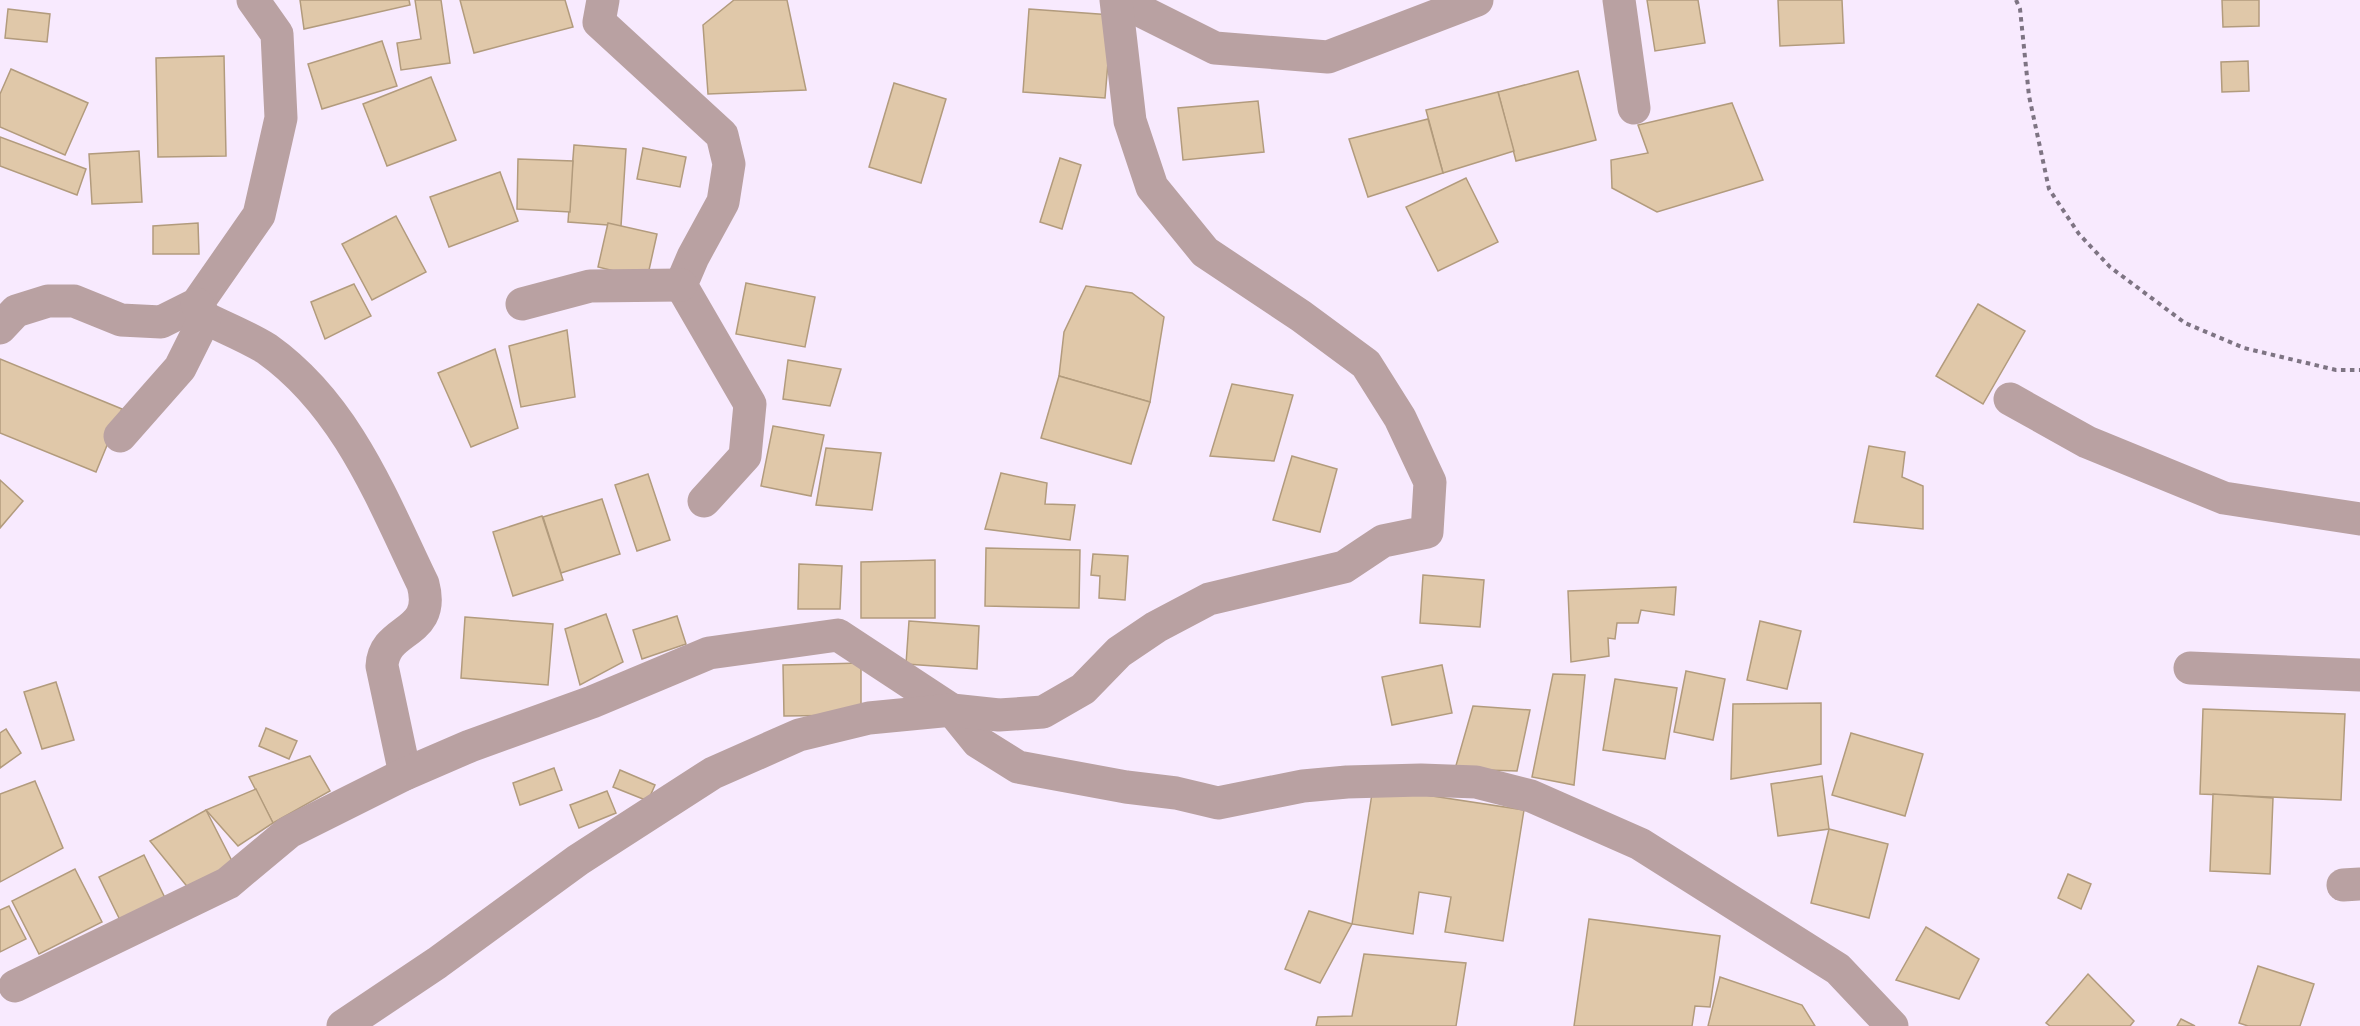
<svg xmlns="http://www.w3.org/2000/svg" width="2360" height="1026" viewBox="0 0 2360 1026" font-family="Rubik,sans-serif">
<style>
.building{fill:#e0c8a9;stroke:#b29b7d;stroke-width:1.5}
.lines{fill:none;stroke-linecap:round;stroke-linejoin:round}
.path{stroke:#7e7483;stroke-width:4;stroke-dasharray:4.5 4.5;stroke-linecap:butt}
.minor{stroke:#b9a1a2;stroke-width:33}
</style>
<rect width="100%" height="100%" fill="#f8eafe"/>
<g class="building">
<polygon points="300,0 409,0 410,5 304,29"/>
<polygon points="415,0 441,0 450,63 401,70 397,43 421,39"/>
<polygon points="460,0 565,0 573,27 474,53"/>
<polygon points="734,0 787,0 806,90 708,94 703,25"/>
<polygon points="1647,0 1698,0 1705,43 1655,51"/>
<polygon points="1778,0 1842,0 1844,43 1780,46"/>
<polygon points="2222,0 2259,0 2259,26 2223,27"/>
<polygon points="8,9 50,14 47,42 5,38"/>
<polygon points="1029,9 1112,15 1105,98 1023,92"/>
<polygon points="382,41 397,86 322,109 308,64"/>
<polygon points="224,56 226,156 158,157 156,58"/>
<polygon points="2248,61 2249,91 2222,92 2221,62"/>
<polygon points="11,69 88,103 65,155 0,127 0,94"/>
<polygon points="1578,71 1596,140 1516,161 1498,92"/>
<polygon points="431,77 456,140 387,166 363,104"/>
<polygon points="894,83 946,99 921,183 869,167"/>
<polygon points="1498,92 1514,151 1443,173 1426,110"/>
<polygon points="1258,101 1264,152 1183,160 1178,108"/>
<polygon points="1732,103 1763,180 1657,212 1612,188 1611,160 1648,153 1638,125"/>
<polygon points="1428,119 1443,173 1368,197 1349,139"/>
<polygon points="0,137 86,169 77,195 0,166"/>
<polygon points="574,145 626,149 621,226 568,222"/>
<polygon points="643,148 686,157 680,187 637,179"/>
<polygon points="139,151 142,202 92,204 89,154"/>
<polygon points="1060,158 1081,165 1062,229 1040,222"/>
<polygon points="518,159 573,161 570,212 517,209"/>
<polygon points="500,172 518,221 449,247 430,197"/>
<polygon points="1466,178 1498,242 1438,271 1406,207"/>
<polygon points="396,216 426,272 372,300 342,244"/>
<polygon points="198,223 199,254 153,254 153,226"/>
<polygon points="608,223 657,234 647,279 598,267"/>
<polygon points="746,283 815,297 805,347 736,334"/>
<polygon points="354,284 371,316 325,339 311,302"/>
<polygon points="1086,286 1132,293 1164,317 1150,402 1059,376 1064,332"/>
<polygon points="1978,304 2025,331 1983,404 1936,376"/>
<polygon points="567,330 575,397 521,407 509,346"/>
<polygon points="495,349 518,428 471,447 438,373"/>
<polygon points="0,359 122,409 96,472 0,433"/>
<polygon points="788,360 841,369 830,406 783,399"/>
<polygon points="1059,376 1150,402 1131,464 1041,438"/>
<polygon points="1232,384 1293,395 1274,461 1210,456"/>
<polygon points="773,426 824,435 811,496 761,486"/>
<polygon points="1869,446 1905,452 1902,477 1923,486 1923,529 1854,522"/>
<polygon points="826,448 881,453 872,510 816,505"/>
<polygon points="1292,456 1337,469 1320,532 1273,520"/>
<polygon points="1001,473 1047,483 1045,504 1075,505 1070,540 985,529"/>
<polygon points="648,474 670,540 637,551 615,485"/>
<polygon points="0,480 23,501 0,528"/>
<polygon points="602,499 620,554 561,573 543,517"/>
<polygon points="542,516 563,580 513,596 493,532"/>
<polygon points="986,548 1080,550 1079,608 985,606"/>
<polygon points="1093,554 1128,556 1125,600 1099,598 1100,576 1091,575"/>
<polygon points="935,560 935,618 861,618 861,562"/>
<polygon points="799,564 842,566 840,609 798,609"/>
<polygon points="1423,575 1484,580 1480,627 1420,623"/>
<polygon points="1676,587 1674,615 1641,610 1638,623 1617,623 1615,639 1608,638 1609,656 1571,662 1568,591"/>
<polygon points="606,614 623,662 580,685 565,629"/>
<polygon points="677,616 686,644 642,659 633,630"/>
<polygon points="465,617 553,624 548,685 461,678"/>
<polygon points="909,621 979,626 977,669 906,664"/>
<polygon points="1760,621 1801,631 1787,689 1747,680"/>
<polygon points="861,663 861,715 784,716 783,665"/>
<polygon points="1442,665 1452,713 1392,725 1382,677"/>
<polygon points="1686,671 1725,679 1713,740 1674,732"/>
<polygon points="1553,674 1585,675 1574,785 1532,777"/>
<polygon points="1615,679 1677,688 1665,759 1603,750"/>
<polygon points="56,682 74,740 42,749 24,692"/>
<polygon points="1821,703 1821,764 1731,779 1733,704"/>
<polygon points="1473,706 1530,710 1517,771 1455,769"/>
<polygon points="2203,709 2345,714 2341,800 2200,794"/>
<polygon points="266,728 297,741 289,759 259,746"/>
<polygon points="6,729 21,753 0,768 0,733"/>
<polygon points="1851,733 1923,754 1905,816 1832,795"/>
<polygon points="310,756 330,791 273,823 249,777"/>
<polygon points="554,768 562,790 520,805 513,783"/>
<polygon points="620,770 655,785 648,801 613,787"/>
<polygon points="1822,776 1829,829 1778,836 1771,784"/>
<polygon points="35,781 63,848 0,882 0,794"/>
<polygon points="1373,787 1524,810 1503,941 1445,932 1451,897 1419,892 1413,934 1352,924"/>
<polygon points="256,789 273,823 238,846 206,810"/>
<polygon points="607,791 616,813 579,828 570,805"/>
<polygon points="2213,794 2273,798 2270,874 2210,871"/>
<polygon points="206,810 233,863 190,890 150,841"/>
<polygon points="1829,829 1888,844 1869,918 1811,903"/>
<polygon points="144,855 165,898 120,920 99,877"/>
<polygon points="75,869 102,922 39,954 12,901"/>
<polygon points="2068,874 2091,884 2081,909 2058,898"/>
<polygon points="9,906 26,939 0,952 0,910"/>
<polygon points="1309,911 1352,924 1320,983 1285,969"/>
<polygon points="1589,919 1720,936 1710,1007 1695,1006 1692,1026 1574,1026"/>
<polygon points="1926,927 1979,959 1959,999 1896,980"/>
<polygon points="1364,954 1466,963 1456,1026 1316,1026 1318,1017 1352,1016"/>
<polygon points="2258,966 2314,984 2300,1026 2248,1026 2239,1023"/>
<polygon points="2088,974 2134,1021 2130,1026 2050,1026 2046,1023"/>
<polygon points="1720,977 1802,1005 1815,1026 1708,1026"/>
<polygon points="2181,1019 2195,1026 2177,1026"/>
</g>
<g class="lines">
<polyline class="path" points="2016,0 2020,9 2029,96 2049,189 2079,234 2110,267 2185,323 2244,348 2336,370 2360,370"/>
<g class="minor">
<polyline points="603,0 599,22 722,135 729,164 723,202 693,257 681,285 750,404 745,456 704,501"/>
<polyline points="1119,0 1215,48 1328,57 1477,0"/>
<polyline points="1619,0 1634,108"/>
<polyline points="522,304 590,286 681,285"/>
<path d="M 205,318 C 225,328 248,337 267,349 C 347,406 382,499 423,584 C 437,636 384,626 382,666 L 405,774"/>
<polyline points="0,328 16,311 48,301 74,301 121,320 161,322 197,304 259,215 281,118 277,34 253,0"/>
<polyline points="2010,399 2087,442 2224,498 2360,519"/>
<polyline points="120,436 180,368 205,318 197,304"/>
<polyline points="2190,668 2360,675"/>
<polyline points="2343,885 2360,884"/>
<polyline points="15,986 228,883 289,832 405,774 470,746 592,702 709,653 838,635 952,710 978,742 1018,767 1126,787 1176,793 1218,803 1303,786 1347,782 1421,780 1476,782 1531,796 1640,844 1838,969 1892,1026"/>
<polyline points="343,1026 437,963 578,860 713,773 799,735 869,718 952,710 999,715 1043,712 1083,689 1119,652 1156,627 1209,599 1344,567 1383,541 1427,532 1430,482 1400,418 1366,364 1301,316 1205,252 1152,187 1130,121 1116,0"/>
</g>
</g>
</svg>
